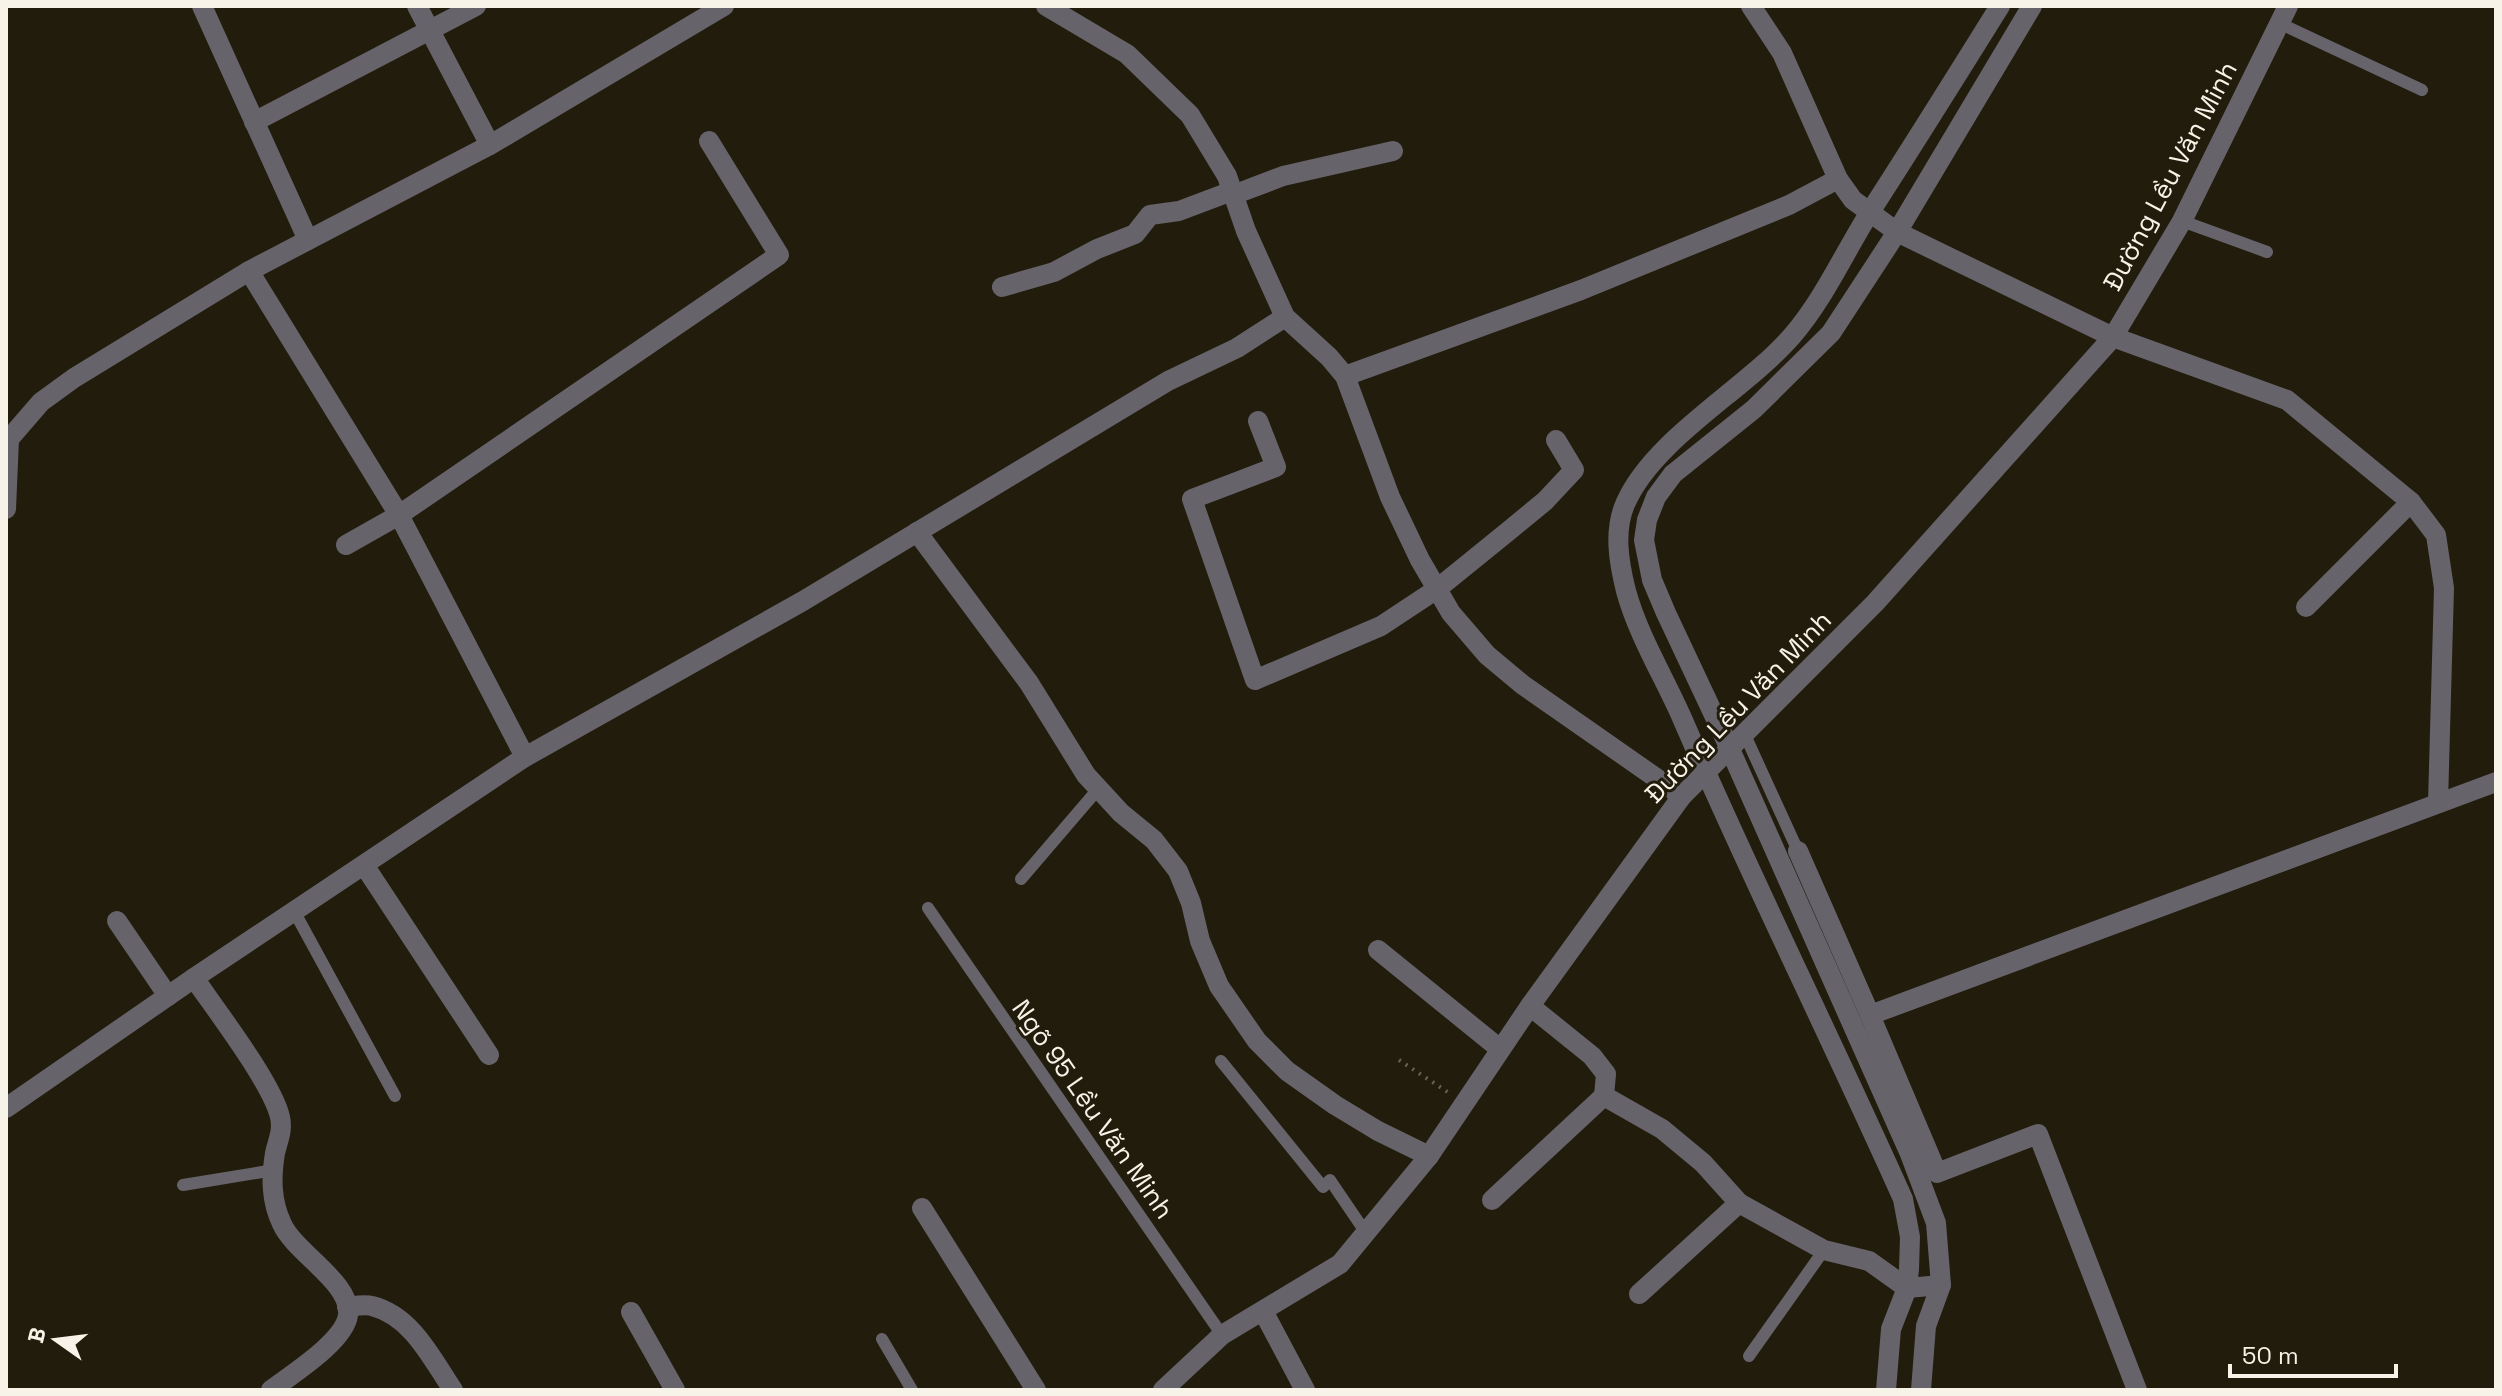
<svg xmlns="http://www.w3.org/2000/svg" width="2502" height="1396" viewBox="0 0 2502 1396" font-family="'Space Grotesk',sans-serif">
<style>
.lines{fill:none;stroke-linecap:round;stroke-linejoin:round}
.path{stroke:#686254;stroke-width:4;stroke-dasharray:2 6;stroke-linecap:butt}
.lane{stroke:#66636b;stroke-width:12}
.street{stroke:#66636b;stroke-width:20}
.labels{text-anchor:middle;dominant-baseline:central;stroke-width:6;stroke-linejoin:round;paint-order:stroke}
.street-label{font-size:26px;fill:#f7f3e8;stroke:#221c0c}
</style>
<rect width="100%" height="100%" fill="#221c0c"/>
<g class="lines">
<polyline class="path" points="1399,1060 1449,1093"/>
<g class="lane">
<polyline points="2279,23 2422,90"/>
<polyline points="2182,221 2267,252"/>
<polyline points="1745,735 1798,851"/>
<polyline points="1021,879 1099,788"/>
<polyline points="928,908 1222,1335"/>
<polyline points="294,911 395,1096"/>
<polyline points="1221,1061 1323,1187 1330,1180 1366,1233"/>
<polyline points="183,1185 274,1170"/>
<polyline points="882,1339 912,1390"/>
<polyline points="1749,1356 1824,1250"/>
</g>
<g class="street">
<polyline points="202,6 308,240"/>
<polyline points="417,6 490,145"/>
<polyline points="1046,6 1127,54 1190,115 1227,176 1246,231 1285,317 1329,357 1345,376 1390,497 1420,560 1451,613 1487,655 1523,685 1682,796"/>
<polyline points="1751,6 1782,53 1838,179 1853,200 1897,232 2113,337 2287,400 2411,502 2436,535 2444,588 2438,803"/>
<polyline points="254,122 476,6"/>
<polyline points="1233,195 1283,176 1393,151"/>
<polyline points="249,271 399,515 525,757"/>
<polyline points="1002,287 1054,272 1097,249 1135,234 1150,215 1179,211 1232,191"/>
<polyline points="1345,376 1581,290 1789,205 1838,179"/>
<polyline points="1258,421 1276,467 1192,499 1255,680 1381,626 1437,589 1511,529 1545,501 1574,470 1556,440"/>
<polyline points="6,437 9,439 6,509"/>
<polyline points="9,439 41,402 74,378 249,271 490,145 724,6"/>
<polyline points="917,532 1029,683 1086,775 1121,813 1154,840 1178,871 1191,903 1200,941 1219,986 1257,1041 1287,1071 1335,1105 1378,1131 1429,1156"/>
<polyline points="346,545 399,515 779,255 709,141"/>
<polyline points="2306,607 2411,502"/>
<polyline points="1798,851 1870,1015 2496,782"/>
<polyline points="364,865 489,1055"/>
<polyline points="117,921 168,996"/>
<polyline points="1378,950 1500,1049"/>
<path d="M 194,978 C 216,1010 272,1083 280,1117 C 283,1131 278,1140 275,1153 C 271,1178 271,1201 282,1224 C 295,1253 352,1283 348,1315 C 345,1341 292,1374 271,1390"/>
<polyline points="1530,1006 1592,1056 1606,1074 1604,1096 1662,1129 1703,1163 1739,1203 1824,1250 1869,1261 1907,1288 1941,1285"/>
<polyline points="1870,1015 1937,1173 2038,1134 2137,1390"/>
<polyline points="6,1108 194,978 525,757 803,601 1168,381 1237,348 1285,317"/>
<polyline points="1492,1200 1604,1096"/>
<polyline points="922,1208 1036,1390"/>
<polyline points="1639,1294 1739,1203"/>
<path d="M 347,1307 C 355,1306 365,1304 372,1306 C 412,1316 432,1359 453,1390"/>
<polyline points="1263,1311 1305,1390"/>
<polyline points="631,1312 675,1390"/>
<polyline points="1163,1390 1222,1335 1340,1264 1429,1156 1530,1006 1682,796 1875,603 2113,337 2182,221 2288,6"/>
<path d="M 1886,1390 L 1891,1329 L 1907,1288 L 1909,1269 L 1910,1237 L 1903,1199 C 1831,1038 1752,880 1682,718 C 1664,677 1638,635 1626,591 C 1619,563 1613,530 1626,502 C 1655,438 1745,390 1792,336 C 1824,299 1844,253 1870,212 C 1914,144 1957,75 2000,6"/>
<polyline points="1921,1390 1926,1326 1941,1285 1936,1223 1910,1154 1729,747 1666,613 1652,580 1644,540 1647,520 1656,497 1673,474 1754,409 1831,333 1897,232 2032,6"/>
</g>
</g>
<g class="labels">
<g class="street-label">
<text transform="translate(2170 176) rotate(-62)">Đường Lều Văn Minh</text>
<text transform="translate(1738 707) rotate(-46)">Đường Lều Văn Minh</text>
<text transform="translate(1093 1109) rotate(55)">Ngõ 95 Lều Văn Minh</text>
</g>
</g>
<rect width="2502" height="1396" fill="none" stroke="#f7f3e8" stroke-width="16"/>
<g transform="translate(56 1340) rotate(284)" stroke="#221c0c" stroke-width="6" paint-order="stroke">
<path d="M0-6L14 30L0 20L-14 30Z" fill="#f7f3e8"/>
<text y="-12" font-size="22" font-weight="bold" text-anchor="middle" fill="#f7f3e8">B</text>
</g>
<path d="M2230 1364v12h166v-12" fill="none" stroke="#f7f3e8" stroke-width="4"/>
<text x="2242" y="1364" font-size="24" fill="#f7f3e8" stroke="#221c0c" stroke-width="6" paint-order="stroke">50 m</text>
</svg>
